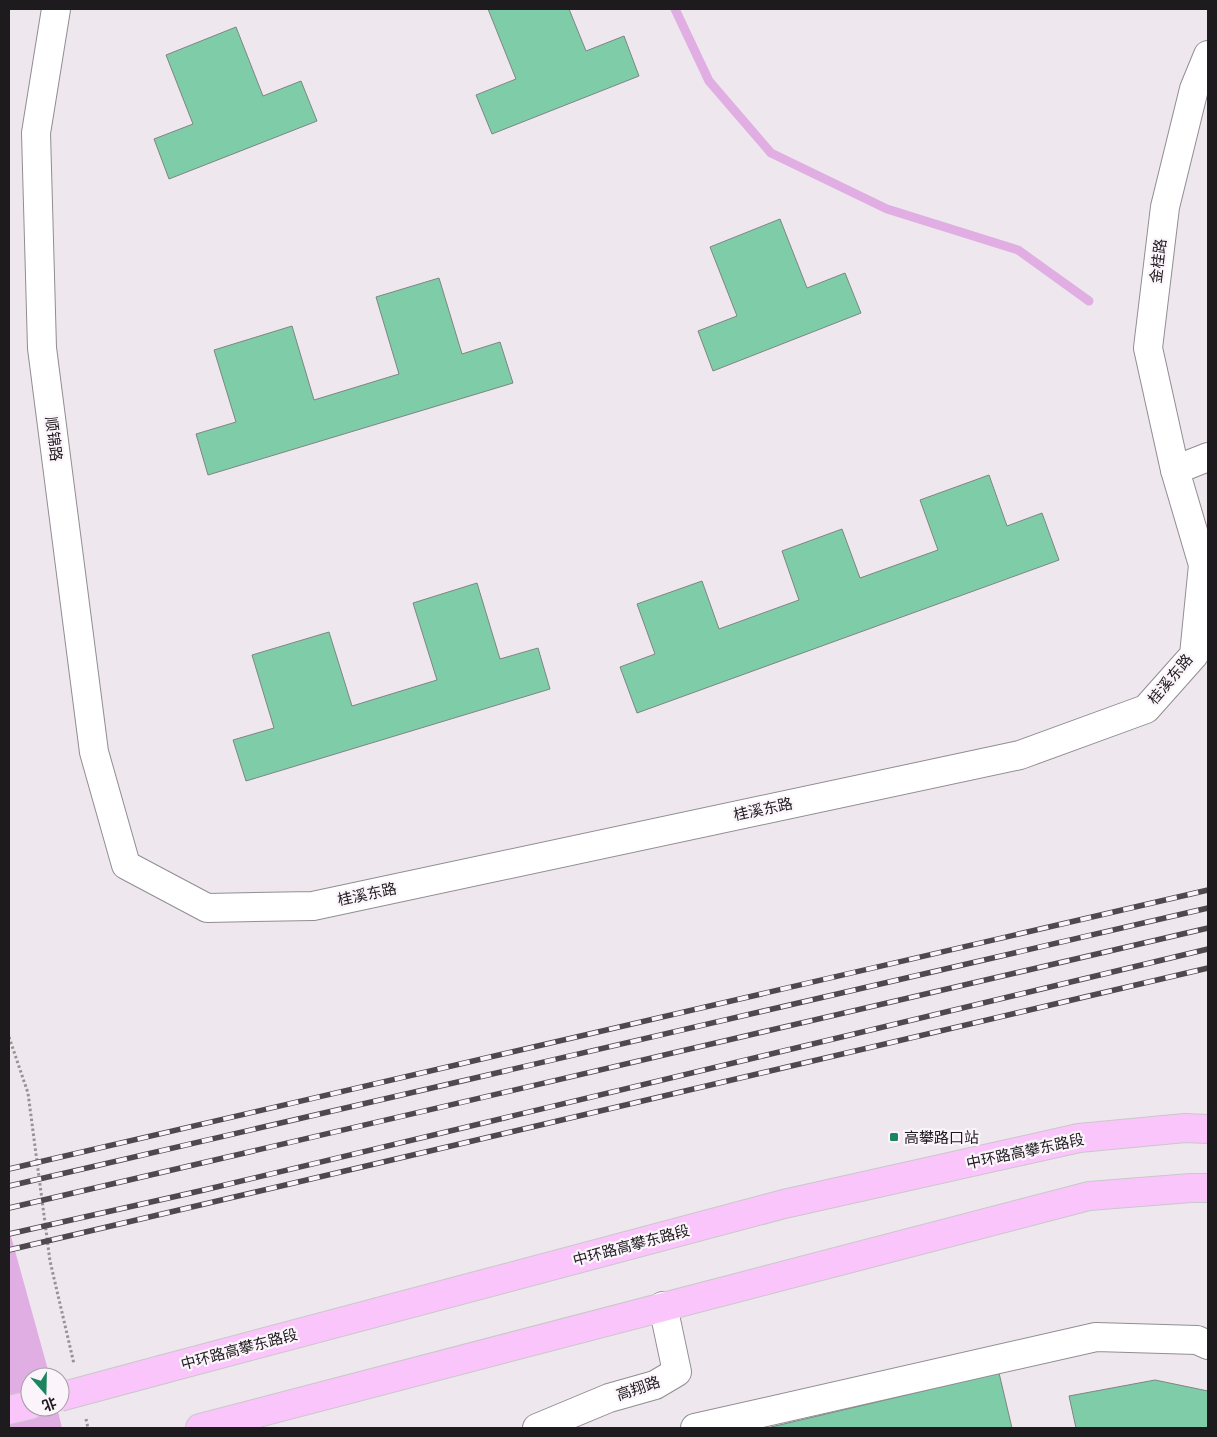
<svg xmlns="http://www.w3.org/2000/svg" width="1217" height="1437" viewBox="0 0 1217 1437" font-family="Mulish,'Noto Sans SC',sans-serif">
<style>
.water{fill:#e1aee3}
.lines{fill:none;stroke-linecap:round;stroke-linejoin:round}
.stream{stroke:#e1aee3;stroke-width:9}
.building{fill:#7fcca9;stroke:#7e8581}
.street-casing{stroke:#928d92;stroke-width:30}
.secondary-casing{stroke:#928d92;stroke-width:30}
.primary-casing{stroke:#c9c8c9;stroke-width:30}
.path{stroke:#969296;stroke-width:3;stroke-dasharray:2.5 2.5;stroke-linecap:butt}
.street{stroke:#fff;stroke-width:28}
.secondary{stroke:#fff;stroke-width:28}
.primary{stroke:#fac5fb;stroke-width:28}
.rail-casing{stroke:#4d494d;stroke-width:5.5}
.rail{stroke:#fbf5fb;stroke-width:4;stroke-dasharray:11;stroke-linecap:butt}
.primary-bridge-casing{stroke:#c9c8c9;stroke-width:30;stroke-linecap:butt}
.primary-bridge{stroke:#fac5fb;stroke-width:28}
.poi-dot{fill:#1d8460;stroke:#fbf5fb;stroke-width:2}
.labels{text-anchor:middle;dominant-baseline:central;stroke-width:4.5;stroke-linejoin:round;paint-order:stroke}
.street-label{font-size:15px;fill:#1e1b1e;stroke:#fbf5fb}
.poi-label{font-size:15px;fill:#1e1b1e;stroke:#fbf5fb;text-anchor:start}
</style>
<rect width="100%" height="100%" fill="#eee8ee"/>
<polygon class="water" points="9,1229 50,1377 30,1377 30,1407 57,1407 62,1428 9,1428"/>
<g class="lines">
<polyline class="stream" points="675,9 709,81 771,153 887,209 1018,250 1089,301"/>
</g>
<g class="building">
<polygon points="488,9 569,9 586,51 624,36 639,76 492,134 476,95 516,79"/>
<polygon points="236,27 263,96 301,81 317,121 169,179 154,139 193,124 166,55"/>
<polygon points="780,219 807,288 845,273 861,313 713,371 698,331 737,316 710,247"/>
<polygon points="439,278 462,354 500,342 513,383 208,475 196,434 236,422 214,350 292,326 314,400 399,374 376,297"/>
<polygon points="989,475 1007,526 1042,513 1059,560 637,713 620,667 655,654 637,604 702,581 719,629 799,600 782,551 842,529 860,578 938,550 920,500"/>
<polygon points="477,583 500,659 538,648 550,689 246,781 233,740 274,728 252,655 329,632 352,706 437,680 413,603"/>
<polygon points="999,1373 1012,1428 767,1428"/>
<polygon points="1155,1380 1208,1391 1208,1428 1076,1428 1069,1396"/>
</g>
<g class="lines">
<defs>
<g id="street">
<polyline points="56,9 36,133 42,348 94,752 126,865 207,908 313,906 1020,755 1146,709 1194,655 1203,565 1175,470 1208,457"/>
<polyline points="537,1428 609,1398 655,1385 677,1372 663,1306"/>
<polyline points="695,1428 1096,1337 1197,1340 1208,1345"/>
</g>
<polyline id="secondary" points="1175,470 1148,348 1165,207 1194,89 1208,55"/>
<g id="primary">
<polyline points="164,1369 784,1204 1079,1138 1185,1128 1208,1129"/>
<polyline points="9,1410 30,1405"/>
<polyline points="200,1428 1089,1196 1191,1188 1208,1188"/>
</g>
</defs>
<use href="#street" class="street-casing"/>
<use href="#secondary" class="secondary-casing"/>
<use href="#primary" class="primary-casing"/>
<g class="path">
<polyline points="9,1037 28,1093 50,1261 74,1364"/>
<polyline points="86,1419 88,1428"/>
</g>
<use href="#street" class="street"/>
<use href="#secondary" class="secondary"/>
<use href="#primary" class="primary"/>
<defs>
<g id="rail">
<polyline points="9,1169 1208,890"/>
<polyline points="9,1186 1208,908"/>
<polyline points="9,1208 1208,928"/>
<polyline points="9,1234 204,1190 1208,949"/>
<polyline points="9,1250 1208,968"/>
</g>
</defs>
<use href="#rail" class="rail-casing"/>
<use href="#rail" class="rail"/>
<defs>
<polyline id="primary-bridge" points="60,1397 164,1369"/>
</defs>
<use href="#primary-bridge" class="primary-bridge-casing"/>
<use href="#primary-bridge" class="primary-bridge"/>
</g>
<rect class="poi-dot" x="889" y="1132" width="10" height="10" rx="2.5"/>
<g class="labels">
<g class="street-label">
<text transform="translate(1158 261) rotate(-83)">金桂路</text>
<text transform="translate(54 439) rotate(83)">顺锦路</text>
<text transform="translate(1170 679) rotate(-50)">桂溪东路</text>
<text transform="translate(763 809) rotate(-12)">桂溪东路</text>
<text transform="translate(367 894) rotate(-12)">桂溪东路</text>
<text transform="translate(1025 1151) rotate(-12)">中环路高攀东路段</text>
<text transform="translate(631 1245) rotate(-15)">中环路高攀东路段</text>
<text transform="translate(239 1349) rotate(-15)">中环路高攀东路段</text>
<text transform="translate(638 1388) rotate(-19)">高翔路</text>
</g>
<g class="poi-label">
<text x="904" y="1137">高攀路口站</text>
</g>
</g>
<rect width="1217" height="1437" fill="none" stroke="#1e1b1e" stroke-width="20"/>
<g transform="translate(45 1392) rotate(160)"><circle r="24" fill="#fbf5fb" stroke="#a39ea3"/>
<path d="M0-4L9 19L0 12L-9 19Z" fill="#1d8460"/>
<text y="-8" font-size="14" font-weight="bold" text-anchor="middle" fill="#1e1b1e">北</text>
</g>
</svg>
